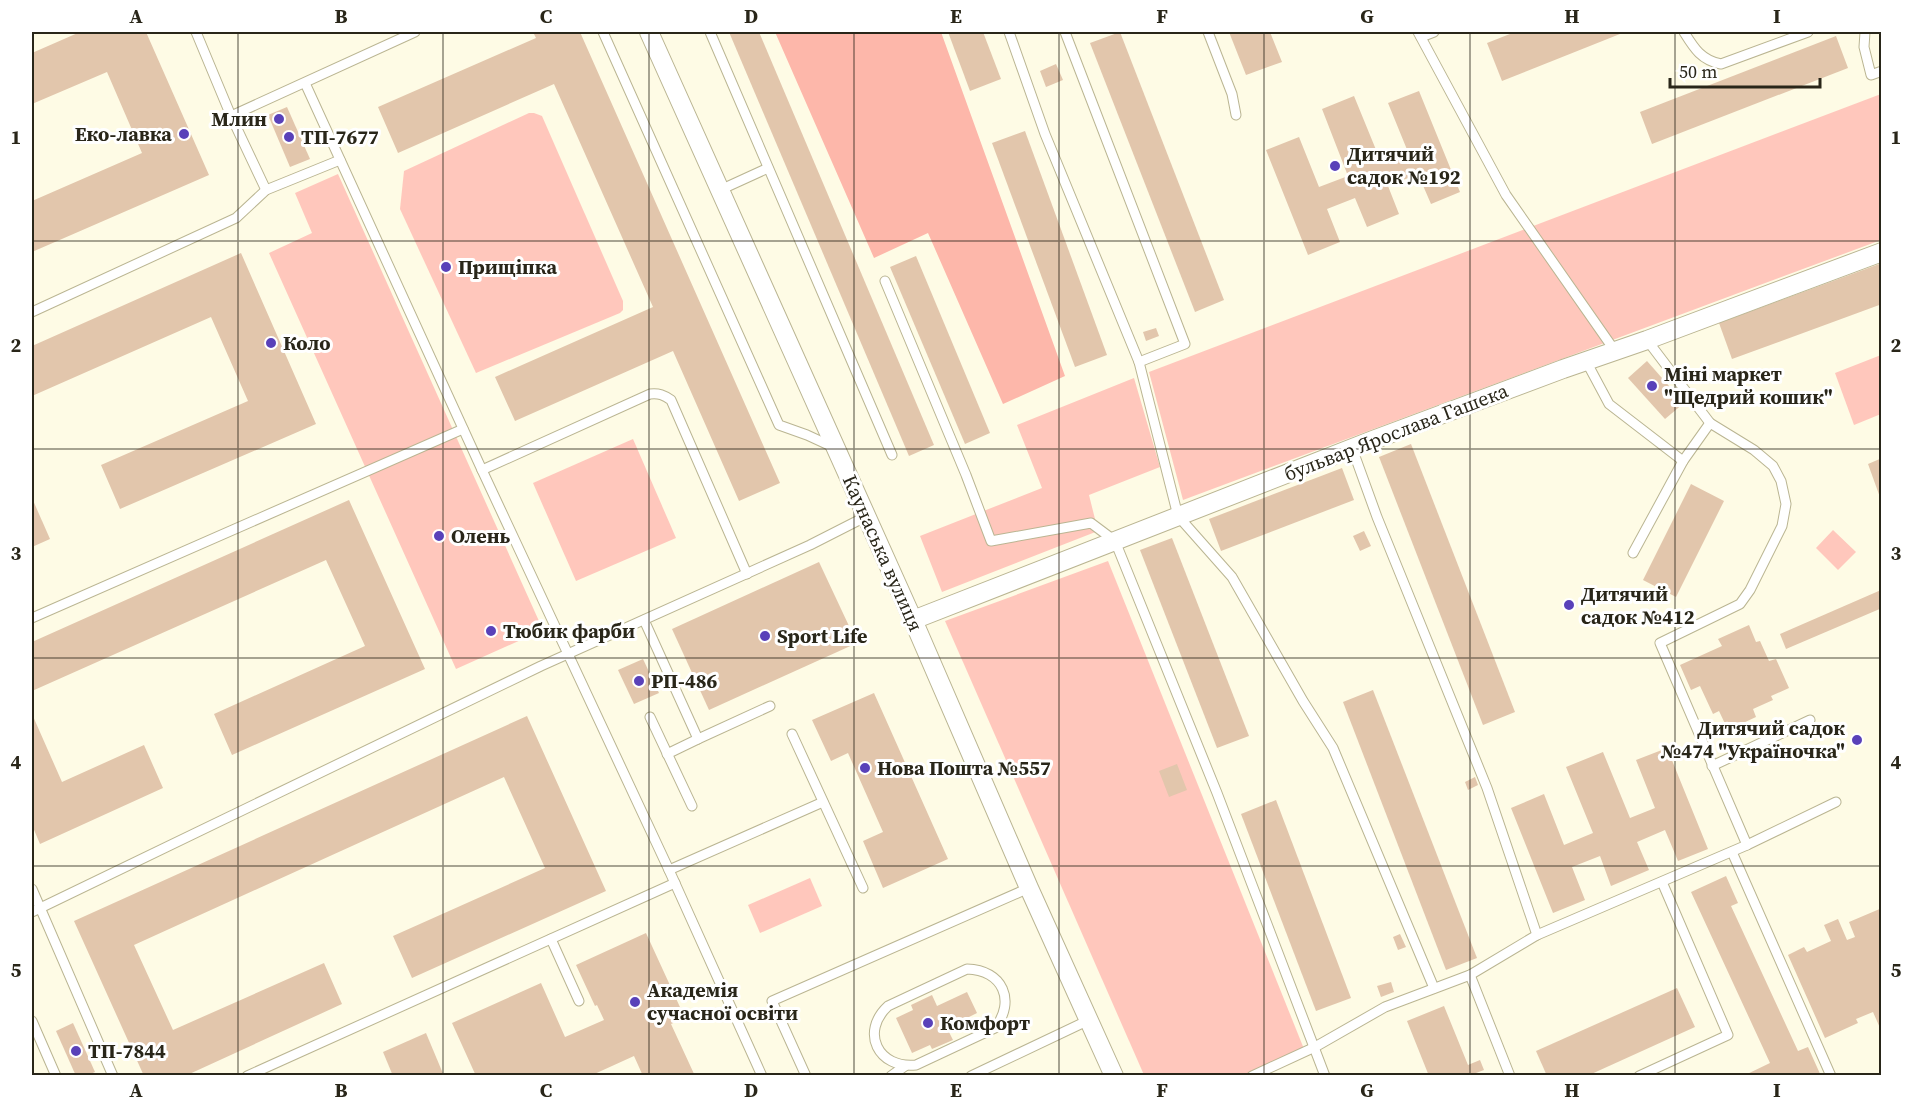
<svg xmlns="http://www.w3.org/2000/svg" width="1913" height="1107" viewBox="0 0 1913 1107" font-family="'Source Serif 4',serif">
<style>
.green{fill:#ffc7bc}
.forest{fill:#fdb7aa}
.building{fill:#e2c6ac}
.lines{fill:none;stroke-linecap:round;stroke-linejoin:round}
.service-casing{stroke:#bab592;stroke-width:11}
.minor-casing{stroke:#bab592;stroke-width:20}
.service{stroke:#fff;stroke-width:9}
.minor{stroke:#fff;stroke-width:18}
.grid{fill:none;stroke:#292619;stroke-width:1.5;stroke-opacity:0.55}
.poi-dot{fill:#5941b9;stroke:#fff;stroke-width:2}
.labels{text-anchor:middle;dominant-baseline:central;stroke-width:6;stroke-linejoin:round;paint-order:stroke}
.poi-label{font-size:20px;font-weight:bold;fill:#292619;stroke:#fff;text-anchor:start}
.street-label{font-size:20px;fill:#292619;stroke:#fff}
.neatline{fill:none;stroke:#292619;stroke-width:2}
.grid-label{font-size:20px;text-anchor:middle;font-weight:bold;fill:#292619}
</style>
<rect width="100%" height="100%" fill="#fefbe5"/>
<g class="green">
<polygon points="1881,94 1881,240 1183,500 1149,372"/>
<polygon points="529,113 534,113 542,116 623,301 623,310 620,313 476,373 400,209 404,171"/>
<polygon points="338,174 543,630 456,669 269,253 312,233 295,193"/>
<polygon points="1881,355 1881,414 1854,425 1835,373"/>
<polygon points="1134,378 1160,467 1089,495 1098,531 942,592 920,536 1042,488 1017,425"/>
<polygon points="633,439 676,538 576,581 533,483"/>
<polygon points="1833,530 1856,552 1838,570 1816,548"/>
<polygon points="1108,561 1304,1049 1245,1075 1144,1075 945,621"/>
<polygon points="810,878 822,906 760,933 748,905"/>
</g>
<polygon class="forest" points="775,32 941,32 1065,376 1003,404 928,233 874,258"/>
<g class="building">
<polygon points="80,32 146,32 209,175 32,252 32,201 142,153 107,72 32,104 32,53"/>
<polygon points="533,32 580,32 780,483 739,501 673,351 515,421 495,377 653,307 554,84 398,153 378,107 536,38"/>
<polygon points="729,32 759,32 934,445 909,456"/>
<polygon points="948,32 983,32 1001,79 970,91"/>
<polygon points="1120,32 1224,300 1195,312 1090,43"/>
<polygon points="1229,32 1270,32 1282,62 1246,75"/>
<polygon points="1515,32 1625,32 1502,81 1487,43"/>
<polygon points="1836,36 1848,68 1652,144 1640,112"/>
<polygon points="1056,64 1063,80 1046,87 1040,71"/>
<polygon points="1419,91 1460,192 1431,204 1418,174 1388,186 1399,214 1367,227 1355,198 1327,209 1340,242 1308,255 1266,150 1299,137 1319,187 1348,176 1322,109 1354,96 1381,162 1408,152 1388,103"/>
<polygon points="287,107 310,159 290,167 268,115"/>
<polygon points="1025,131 1107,355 1075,367 992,143"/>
<polygon points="241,253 316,424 120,509 101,465 248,401 211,317 32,396 32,346"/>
<polygon points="916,256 990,433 965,444 890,267"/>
<polygon points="1882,263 1882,304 1732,359 1719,323"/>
<polygon points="1156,328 1159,336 1146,341 1143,332"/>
<polygon points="1647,361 1684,403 1665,419 1628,378"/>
<polygon points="1411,444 1515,712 1483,725 1379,457"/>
<polygon points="1882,458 1882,500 1881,500 1868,464"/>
<polygon points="1342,468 1354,500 1221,551 1209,519"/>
<polygon points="1691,484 1724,501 1676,597 1643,580"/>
<polygon points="32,498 50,539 32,547"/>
<polygon points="349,500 425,669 232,755 214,714 365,646 326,560 32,691 32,642"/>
<polygon points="1364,531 1371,546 1360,551 1353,536"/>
<polygon points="1172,538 1249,736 1217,748 1140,550"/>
<polygon points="819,562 857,643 709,710 672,629"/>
<polygon points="1881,590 1882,608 1786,649 1780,634"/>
<polygon points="1749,625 1756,642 1760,641 1769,661 1776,659 1789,688 1771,696 1773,700 1753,709 1756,717 1728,730 1719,711 1713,714 1700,686 1691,690 1680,665 1722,646 1718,639"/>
<polygon points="643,659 659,693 634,704 618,670"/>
<polygon points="1373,690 1477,958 1446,970 1343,702"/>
<polygon points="874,693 948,859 883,888 863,841 883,832 848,753 831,761 812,720"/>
<polygon points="32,714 62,782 144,745 163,788 40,844 32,825"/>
<polygon points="527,716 606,891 412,978 393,936 545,868 504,777 134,945 173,1030 324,963 342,1004 185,1076 144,1076 74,921"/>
<polygon points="1667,748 1708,849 1678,861 1665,830 1637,842 1649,870 1611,886 1600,856 1572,867 1585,900 1553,913 1511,808 1544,794 1564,845 1593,833 1566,767 1603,752 1630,818 1655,808 1636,760"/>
<polygon points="1177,764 1187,790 1169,797 1159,771"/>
<polygon points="1475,777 1478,785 1468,790 1465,782"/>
<polygon points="1276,800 1351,998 1316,1011 1241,814"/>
<polygon points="1726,876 1738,903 1731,906 1798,1051 1808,1047 1821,1076 1743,1076 1770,1063 1691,892"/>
<polygon points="1882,908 1882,1027 1880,1028 1873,1012 1856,1019 1858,1023 1825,1038 1788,955 1804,947 1807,952 1831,941 1824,925 1838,919 1847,940 1855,937 1849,922"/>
<polygon points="646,933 685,1018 671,1024 695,1076 643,1076 634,1056 590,1076 476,1076 452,1023 541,983 565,1037 604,1020 597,1005 595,1006 576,965"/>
<polygon points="1400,934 1406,947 1398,950 1393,937"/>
<polygon points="1391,982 1394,992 1381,997 1377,986"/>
<polygon points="1677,988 1695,1027 1587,1076 1547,1076 1536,1051"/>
<polygon points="967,992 977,1013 947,1028 953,1040 932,1049 930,1045 912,1053 896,1018 913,1010 911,1005 932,995 937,1006"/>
<polygon points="1444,1006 1468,1065 1480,1060 1484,1070 1476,1073 1476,1076 1440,1076 1439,1074 1429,1076 1407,1021"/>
<polygon points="73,1023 95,1072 86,1076 76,1076 56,1031"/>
<polygon points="426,1033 444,1076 393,1076 383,1052"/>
</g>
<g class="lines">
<defs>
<g id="service">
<polyline points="196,32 231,116 266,190"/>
<polyline points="603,32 779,425 807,435 833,447"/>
<polyline points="710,32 892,455"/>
<polyline points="1009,32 1045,134 1139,362 1178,516 1232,577 1303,701 1333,748 1434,988"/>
<polyline points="1065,32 1185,344 1139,362"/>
<polyline points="1208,32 1232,94 1236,115"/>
<polyline points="1418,32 1506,195 1615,351"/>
<path d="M 1684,32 C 1694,48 1701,60 1721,64 L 1808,32"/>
<polyline points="1865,32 1864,47 1871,75 1882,71"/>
<polyline points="1421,37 1434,32"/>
<polyline points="305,83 482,470 669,870 762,1076"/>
<polyline points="231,116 415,32"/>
<polyline points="720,190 768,168"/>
<polyline points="885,281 966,475 991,541 1091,523 1115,541 1217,793 1325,1076"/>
<polyline points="32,312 236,218 266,190 340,160"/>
<polyline points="1647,340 1710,423"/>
<polyline points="1586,361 1609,404 1683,461 1710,423 1754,450 1773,466 1781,481 1786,504 1782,526 1750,590 1740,604 1660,643 1747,845"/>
<polyline points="1352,448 1377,517 1487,788 1537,935"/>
<path d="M 482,470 L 650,394 C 659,393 664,395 671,400 L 747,574"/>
<polyline points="1633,553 1683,461"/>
<polyline points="32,618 463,429"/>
<polyline points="644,620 698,739 667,754"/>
<polyline points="650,717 692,806"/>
<polyline points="792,734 863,888"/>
<polyline points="698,739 770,706"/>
<polyline points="1712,766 1810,720"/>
<polyline points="1732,852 1831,1076"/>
<polyline points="669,870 823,802"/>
<polyline points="32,889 113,1076"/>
<polyline points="32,912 541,666 810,545 867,516"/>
<polyline points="551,939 579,1001"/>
<path d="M 967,969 C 1003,970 1016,1001 995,1028 L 916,1065 C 878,1069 860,1032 888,1006 Z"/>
<polyline points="1470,975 1510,1076"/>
<polyline points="32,1021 56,1076"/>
<polyline points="247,1076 675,883"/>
<polyline points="806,1076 772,1001 1029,888"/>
<polyline points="891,1076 905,1066"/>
<polyline points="971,1076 1089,1020"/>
<polyline points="1252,1076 1315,1047 1385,1007 1470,975 1537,935 1747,845 1836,802"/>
<polyline points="1639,1076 1728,1035 1662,882"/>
</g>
<g id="minor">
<polyline points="649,32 913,620 1029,888 1114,1076"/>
<polyline points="913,620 1373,440 1563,369 1647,340 1882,252"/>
</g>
</defs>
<use href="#service" class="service-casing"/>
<use href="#minor" class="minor-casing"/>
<use href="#service" class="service"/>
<use href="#minor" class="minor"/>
</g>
<path class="grid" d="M 238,32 L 238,1076M 443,32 L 443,1076M 649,32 L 649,1076M 854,32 L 854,1076M 1059,32 L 1059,1076M 1264,32 L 1264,1076M 1470,32 L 1470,1076M 1675,32 L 1675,1076M 32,241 L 1882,241M 32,449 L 1882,449M 32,658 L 1882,658M 32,866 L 1882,866"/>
<g class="poi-dot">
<circle cx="279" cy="119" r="6"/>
<circle cx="184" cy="134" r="6"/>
<circle cx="289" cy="137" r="6"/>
<circle cx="1335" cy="166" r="6"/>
<circle cx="446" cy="267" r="6"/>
<circle cx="271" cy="343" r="6"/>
<circle cx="1652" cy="386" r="6"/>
<circle cx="439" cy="536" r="6"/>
<circle cx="1569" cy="605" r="6"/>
<circle cx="491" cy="631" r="6"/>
<circle cx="765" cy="636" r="6"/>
<circle cx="639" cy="681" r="6"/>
<circle cx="1857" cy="740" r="6"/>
<circle cx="865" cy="768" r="6"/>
<circle cx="635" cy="1002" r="6"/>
<circle cx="928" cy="1023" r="6"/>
<circle cx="76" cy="1051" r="6"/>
</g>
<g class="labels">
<g class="poi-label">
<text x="267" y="119" text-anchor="end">Млин</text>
<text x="172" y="134" text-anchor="end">Еко-лавка</text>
<text x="301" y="137">ТП-7677</text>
<text x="1347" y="154">Дитячий<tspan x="1347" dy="23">садок №192</tspan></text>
<text x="458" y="267">Прищіпка</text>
<text x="283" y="343">Коло</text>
<text x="1664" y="374">Міні маркет<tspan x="1664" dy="23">"Щедрий кошик"</tspan></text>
<text x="451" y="536">Олень</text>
<text x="1581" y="594">Дитячий<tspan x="1581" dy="23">садок №412</tspan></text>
<text x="503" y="631">Тюбик фарби</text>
<text x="777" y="636">Sport Life</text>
<text x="651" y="681">РП-486</text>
<text x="1845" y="728" text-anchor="end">Дитячий садок<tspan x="1845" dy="23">№474 "Україночка"</tspan></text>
<text x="877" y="768">Нова Пошта №557</text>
<text x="647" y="990">Академія<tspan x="647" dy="23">сучасної освіти</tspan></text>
<text x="940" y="1023">Комфорт</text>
<text x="88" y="1051">ТП-7844</text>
</g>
<g class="street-label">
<text transform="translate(1396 432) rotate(-21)">бульвар Ярослава Гашека</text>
<text transform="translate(883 553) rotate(66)">Каунаська вулиця</text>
</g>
</g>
<rect width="1913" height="1107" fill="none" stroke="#ffffff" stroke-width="66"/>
<path d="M1670 78v9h150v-9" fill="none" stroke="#292619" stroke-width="3"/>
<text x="1679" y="78" font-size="18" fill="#292619" stroke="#ffffff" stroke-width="4.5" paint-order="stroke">50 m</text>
<rect x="33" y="33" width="1847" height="1041" class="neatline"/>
<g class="grid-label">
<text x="136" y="23">A</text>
<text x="341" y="23">B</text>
<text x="546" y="23">C</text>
<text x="751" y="23">D</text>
<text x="956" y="23">E</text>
<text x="1162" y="23">F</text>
<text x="1367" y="23">G</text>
<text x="1572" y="23">H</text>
<text x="1777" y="23">I</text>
<text x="16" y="144">1</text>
<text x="1896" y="144">1</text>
<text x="16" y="352">2</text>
<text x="1896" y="352">2</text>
<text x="16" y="560">3</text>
<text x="1896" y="560">3</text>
<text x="16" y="769">4</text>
<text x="1896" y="769">4</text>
<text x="16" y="977">5</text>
<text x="1896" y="977">5</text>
<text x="136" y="1097">A</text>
<text x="341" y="1097">B</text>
<text x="546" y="1097">C</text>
<text x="751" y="1097">D</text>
<text x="956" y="1097">E</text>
<text x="1162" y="1097">F</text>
<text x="1367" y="1097">G</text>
<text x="1572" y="1097">H</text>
<text x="1777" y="1097">I</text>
</g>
</svg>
